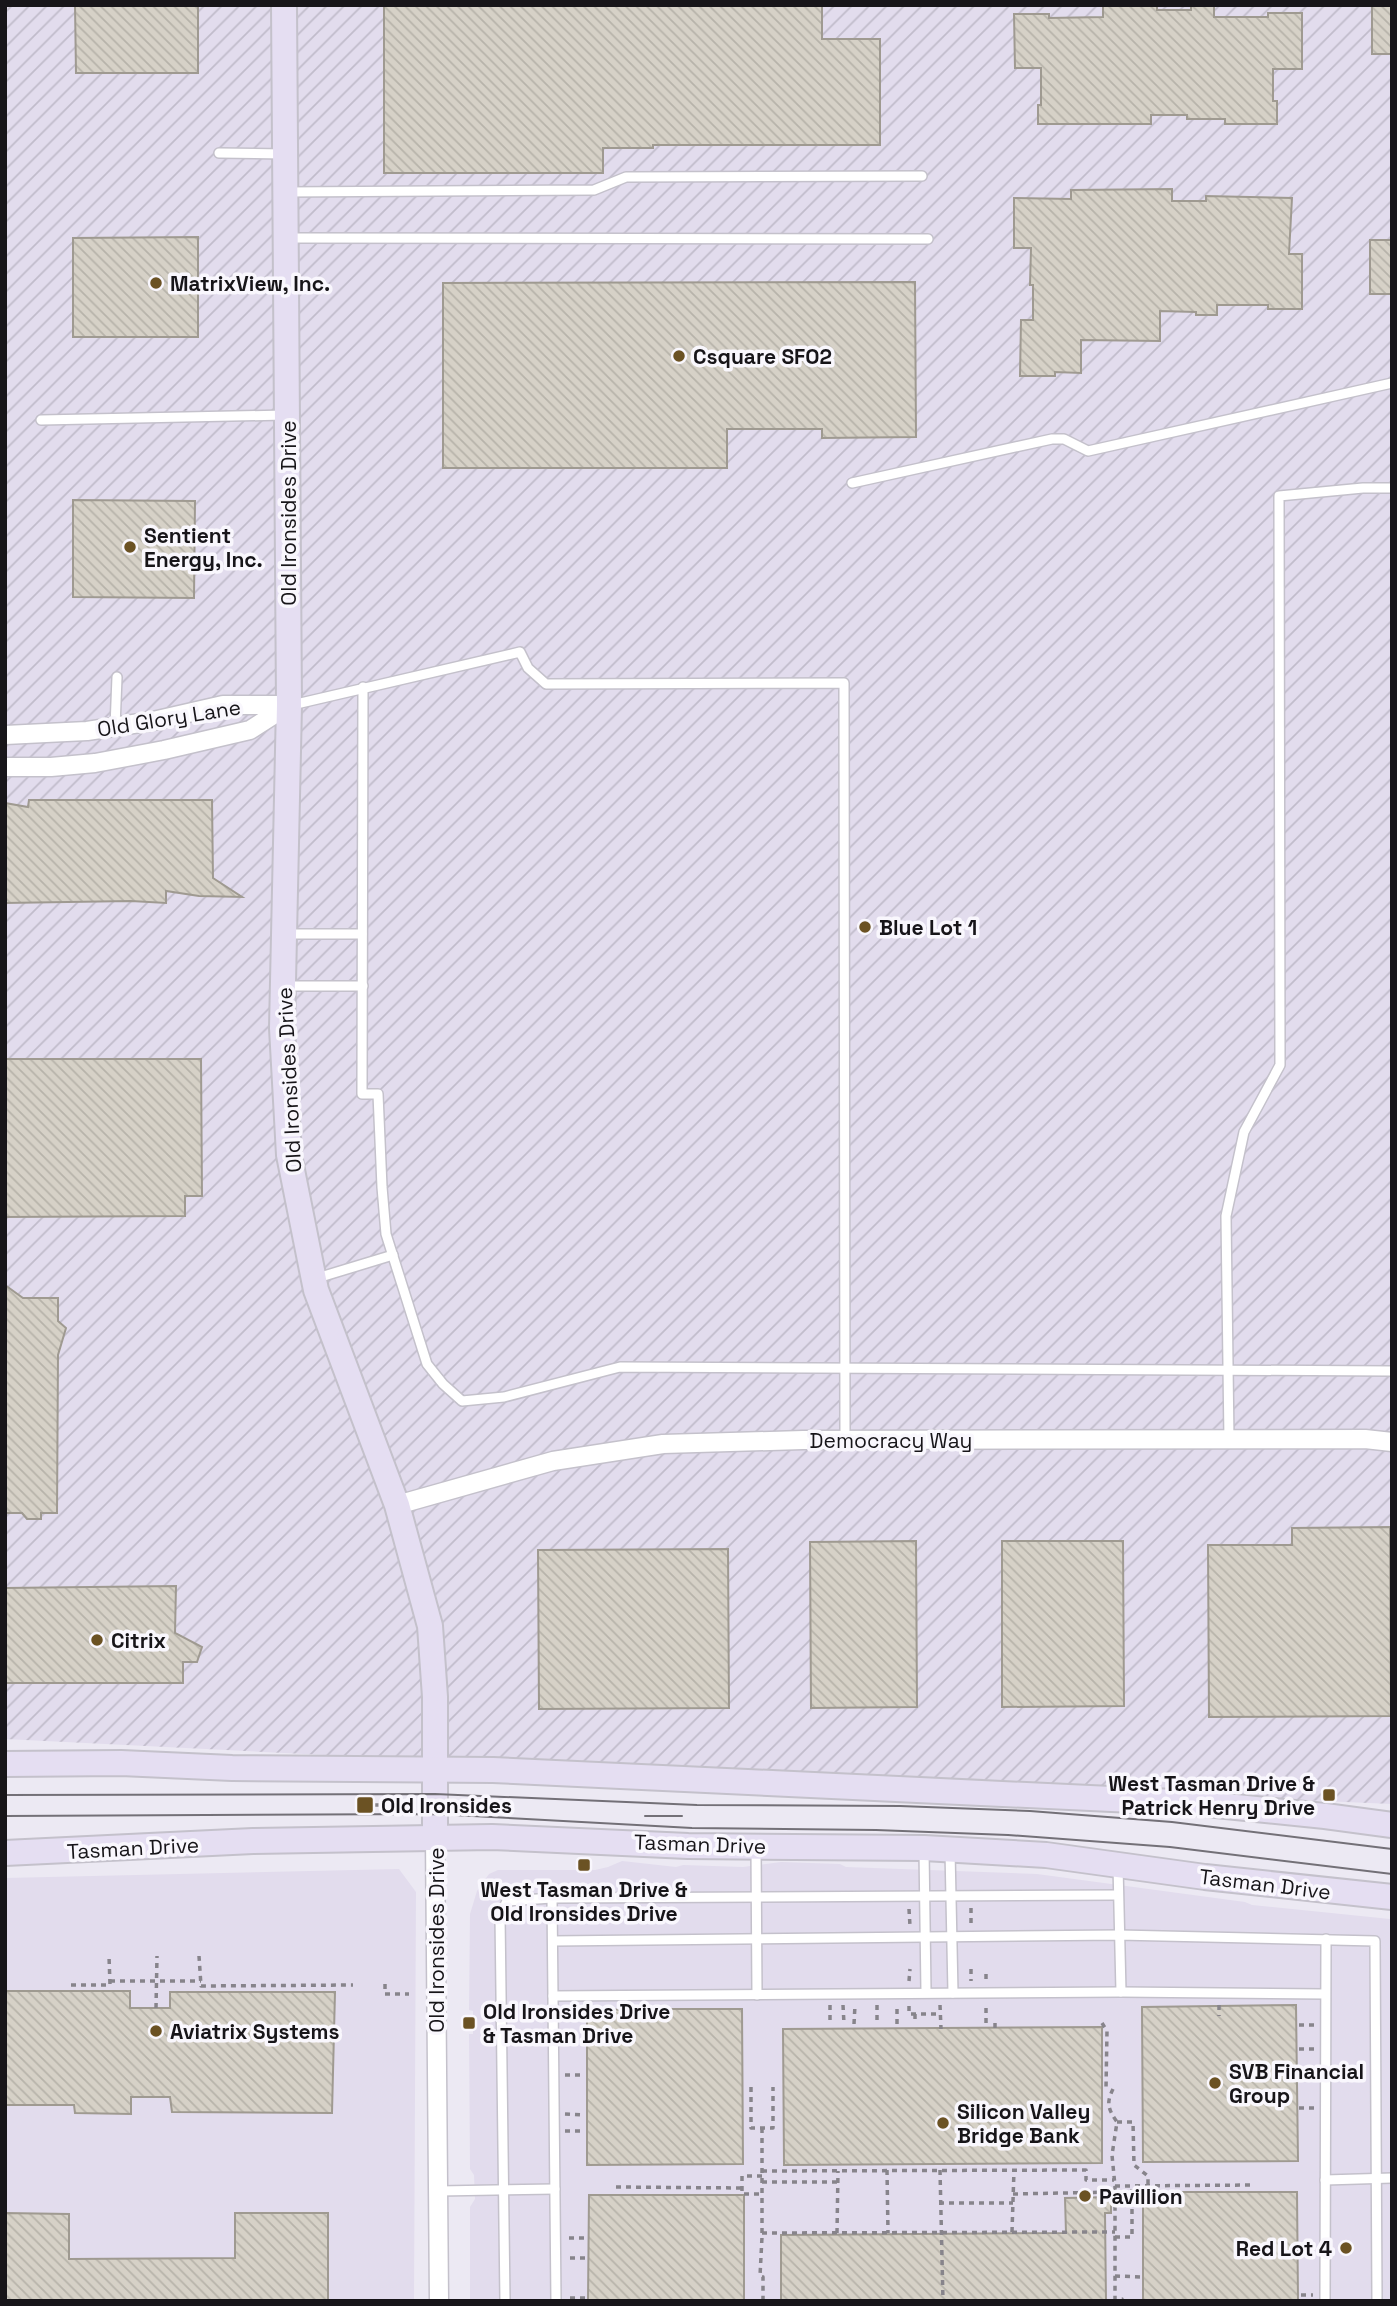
<svg xmlns="http://www.w3.org/2000/svg" width="1397" height="2306" viewBox="0 0 1397 2306" font-family="'Space Grotesk',sans-serif">
<style>
.built{fill:#e2dced}
.industrial{fill:url(#industrial-furrows)}
.building{fill:url(#building-back-hatch);stroke:#9f9a91;stroke-width:2}
.lines{fill:none;stroke-linecap:round;stroke-linejoin:round}
.lane-casing{stroke:#c4c1cb;stroke-width:12}
.street-casing{stroke:#c4c1cb;stroke-width:21}
.secondary-casing{stroke:#c4c1cb;stroke-width:28}
.path{stroke:#87848b;stroke-width:3.5;stroke-dasharray:5 5;stroke-linecap:butt}
.lane{stroke:#fff;stroke-width:9}
.street{stroke:#fff;stroke-width:18}
.secondary{stroke:#e5def2;stroke-width:24}
.tram{stroke:#737077;stroke-width:2}
.poi-dot{fill:#6b5223;stroke:#f9f7fd;stroke-width:2.5}
.labels{text-anchor:middle;dominant-baseline:central;stroke-width:7;stroke-linejoin:round;paint-order:stroke}
.poi-label{font-size:21px;font-weight:bold;fill:#171519;stroke:#f9f7fd;text-anchor:start}
.street-label{font-size:21px;fill:#171519;stroke:#f9f7fd}
</style>
<defs>
<pattern id="industrial-furrows" width="10" height="10" patternUnits="userSpaceOnUse" patternTransform="scale(1.75)"><rect width="10" height="10" fill="#e2dced"/><path d="M-1 1l2-2M0 10L10 0M9 11l2-2" fill="none" stroke="#c1bccb"/></pattern>
<pattern id="building-back-hatch" width="6" height="6" patternUnits="userSpaceOnUse" patternTransform="scale(1.75)"><rect width="6" height="6" fill="#d6d1c7"/><path d="M-1 5l2 2M0 0l6 6M5-1l2 2" fill="none" stroke="#b7b3aa"/></pattern>
</defs>
<rect width="100%" height="100%" fill="#ece9f3"/>
<g class="built">
<polygon points="622,1861 676,1867 683,1865 743,1867 781,1862 840,1864 846,1867 1037,1874 1245,1902 1252,1905 1390,1919 1392,1920 1392,2301 470,2301 470,2207 475,2199 474,2175 470,2169 469,2034 473,2034 473,2011 469,2010 470,1914 477,1891 489,1874 498,1870 595,1870 608,1867"/>
<polygon points="399,1869 416,1892 414,2301 5,2301 5,1878"/>
</g>
<polygon class="industrial" points="5,5 1392,5 1392,1804 665,1772 5,1739"/>
<g class="building">
<polygon points="75,5 198,5 198,73 76,73"/>
<polygon points="384,5 822,5 822,39 880,39 880,145 653,145 653,148 603,148 603,173 384,173"/>
<polygon points="1103,5 1157,5 1157,10 1191,10 1191,6 1214,6 1214,17 1268,17 1268,13 1302,13 1302,69 1273,69 1273,101 1277,101 1277,124 1225,124 1225,119 1187,119 1187,115 1151,115 1151,124 1038,124 1038,105 1041,105 1041,68 1015,68 1014,14 1049,14 1049,18 1103,17"/>
<rect x="1372" y="5" width="20" height="49"/>
<polygon points="1172,189 1172,201 1206,201 1206,196 1292,198 1289,254 1302,254 1302,309 1268,309 1268,305 1217,305 1217,315 1196,315 1196,312 1160,311 1160,341 1081,340 1081,373 1055,372 1055,376 1020,376 1021,320 1033,320 1033,285 1030,285 1031,248 1014,248 1014,198 1071,199 1071,190"/>
<polygon points="198,237 198,337 73,337 73,238"/>
<rect x="1370" y="240" width="22" height="54"/>
<polygon points="915,282 916,437 822,438 822,429 727,429 727,468 443,468 443,283"/>
<polygon points="73,500 195,501 194,598 73,597"/>
<polygon points="29,800 212,800 213,878 242,897 199,896 166,891 166,903 131,901 5,903 5,803 28,807"/>
<polygon points="5,1059 201,1059 202,1196 185,1196 185,1216 5,1217"/>
<polygon points="5,1285 23,1298 58,1298 58,1321 66,1328 58,1355 57,1513 41,1513 41,1519 27,1519 22,1513 5,1513"/>
<polygon points="1390,1527 1391,1716 1209,1717 1208,1545 1292,1545 1292,1528"/>
<polygon points="916,1541 917,1707 811,1708 810,1542"/>
<polygon points="1002,1541 1123,1541 1124,1706 1002,1707"/>
<polygon points="728,1549 729,1708 539,1709 538,1550"/>
<polygon points="176,1586 175,1633 202,1647 197,1662 183,1662 183,1683 5,1683 5,1588"/>
<polygon points="5,1991 130,1991 130,2008 170,2008 170,1992 335,1992 332,2113 172,2112 170,2097 131,2097 131,2114 75,2113 74,2105 5,2105"/>
<polygon points="1296,2005 1298,2161 1143,2162 1142,2007"/>
<polygon points="668,2009 742,2009 743,2164 587,2165 587,2010"/>
<polygon points="1102,2027 1102,2163 784,2165 783,2029"/>
<polygon points="1143,2192 1297,2192 1298,2301 1143,2301"/>
<polygon points="589,2195 744,2195 744,2301 588,2301"/>
<polygon points="1111,2197 1111,2213 1105,2213 1106,2301 781,2301 781,2235 1066,2233 1065,2198"/>
<polygon points="5,2213 69,2214 69,2259 235,2258 235,2213 328,2213 328,2301 5,2301"/>
</g>
<g class="lines">
<defs>
<g id="lane">
<polyline points="219,153 284,154"/>
<polyline points="286,192 594,190 626,177 922,176"/>
<polyline points="287,238 928,239"/>
<polyline points="41,420 285,415"/>
<polyline points="852,483 1052,439 1064,439 1088,451 1392,383"/>
<polyline points="363,687 362,1094 378,1094 382,1187 386,1234 427,1364 443,1384 462,1401 504,1397 620,1367 1392,1371"/>
<polyline points="292,705 520,652 528,668 546,684 844,683 845,1440"/>
<polyline points="115,727 117,677"/>
<polyline points="287,934 362,934"/>
<polyline points="284,986 363,986"/>
<polyline points="314,1279 393,1255"/>
<polyline points="1229,1440 1226,1216 1244,1132 1280,1065 1279,496 1363,488 1392,488"/>
<polyline points="756,1848 757,1995"/>
<polyline points="924,1850 926,1992"/>
<polyline points="950,1851 953,1993"/>
<polyline points="1118,1866 1121,1992"/>
<polyline points="552,1898 556,2301"/>
<polyline points="553,1941 1119,1935 1375,1941 1377,2301"/>
<polyline points="553,1996 1121,1992 1325,1994"/>
<polyline points="1325,2180 1392,2178"/>
<polyline points="439,2191 555,2189"/>
<polyline points="505,2301 500,1916 507,1901 552,1898 1118,1895"/>
<polyline points="1325,2301 1326,1939"/>
</g>
<g id="street">
<polyline points="5,735 87,731 153,721 223,705 289,705"/>
<polyline points="5,767 51,767 95,763 164,750 250,730 289,705"/>
<polyline points="397,1505 553,1461 663,1444 803,1440 1365,1439 1392,1442"/>
<polyline points="435,1838 439,2301"/>
</g>
<g id="secondary">
<polyline points="284,5 289,705 282,1028 289,1155 316,1290 397,1505 430,1626 435,1697 435,1838"/>
<polyline points="5,1764 121,1763 232,1768 493,1770 1196,1803 1325,1816 1392,1825"/>
<polyline points="5,1853 253,1841 492,1837 688,1846 924,1848 1046,1855 1205,1877 1392,1897"/>
</g>
</defs>
<use href="#lane" class="lane-casing"/>
<use href="#street" class="street-casing"/>
<use href="#secondary" class="secondary-casing"/>
<g class="path">
<polyline points="374,1805 390,1805"/>
<polyline points="971,1908 971,1925"/>
<polyline points="909,1909 910,1926"/>
<polyline points="199,1956 201,1986 353,1985"/>
<polyline points="971,1969 971,1981"/>
<polyline points="986,1979 986,1970"/>
<polyline points="110,1981 201,1981"/>
<polyline points="909,1981 910,1969"/>
<polyline points="385,1984 385,1994 409,1994"/>
<polyline points="71,1985 110,1985 109,1956"/>
<polyline points="830,2005 830,2024"/>
<polyline points="843,2005 844,2024"/>
<polyline points="877,2005 877,2024"/>
<polyline points="940,2005 941,2029"/>
<polyline points="1219,2005 1219,2016"/>
<polyline points="909,2006 909,2014 941,2014"/>
<polyline points="156,2008 157,1956"/>
<polyline points="915,2014 915,2024"/>
<polyline points="986,2023 986,2004"/>
<polyline points="1102,2023 1107,2031 1106,2089"/>
<polyline points="854,2024 855,2005"/>
<polyline points="897,2024 897,2005"/>
<polyline points="1299,2025 1315,2025"/>
<polyline points="995,2028 995,2023"/>
<polyline points="1299,2049 1315,2049"/>
<polyline points="1299,2070 1314,2070"/>
<polyline points="565,2075 584,2075"/>
<polyline points="751,2087 751,2128 773,2128 773,2087"/>
<path d="M 1113,2089 C 1106,2103 1108,2109 1117,2122 L 1112,2155 L 1115,2186 L 1115,2299 L 1122,2299 L 1122,2301"/>
<polyline points="1299,2108 1314,2108"/>
<polyline points="565,2114 584,2115"/>
<polyline points="1117,2122 1133,2122 1134,2165 1148,2176 1148,2186"/>
<polyline points="762,2128 762,2237 760,2276 763,2277 763,2300 770,2301"/>
<polyline points="565,2131 584,2131"/>
<polyline points="887,2170 888,2233"/>
<polyline points="940,2170 943,2301"/>
<polyline points="762,2171 1086,2170 1086,2180 1114,2180"/>
<polyline points="762,2176 742,2176 742,2194 762,2194"/>
<polyline points="762,2182 837,2182"/>
<polyline points="1115,2186 1255,2185"/>
<polyline points="616,2187 742,2188"/>
<polyline points="1013,2194 1115,2192"/>
<polyline points="939,2203 1013,2203"/>
<polyline points="1012,2232 1014,2170"/>
<polyline points="762,2233 1115,2232"/>
<polyline points="837,2233 838,2171"/>
<polyline points="1115,2237 1132,2237 1132,2186"/>
<polyline points="569,2238 585,2238"/>
<polyline points="1300,2254 1312,2254"/>
<polyline points="570,2258 585,2258"/>
<polyline points="1115,2276 1143,2277"/>
<polyline points="1301,2295 1313,2295"/>
<polyline points="570,2298 585,2298"/>
</g>
<use href="#lane" class="lane"/>
<use href="#street" class="street"/>
<use href="#secondary" class="secondary"/>
<g class="tram">
<polyline points="5,1795 435,1794 697,1805 900,1806 1030,1811 1172,1822 1392,1849"/>
<polyline points="5,1816 435,1814 692,1828 876,1830 1008,1835 1170,1847 1392,1874"/>
<polyline points="645,1816 682,1816"/>
</g>
</g>
<g class="poi-dot">
<circle cx="156" cy="283" r="7"/>
<circle cx="679" cy="356" r="7"/>
<circle cx="130" cy="547" r="7"/>
<circle cx="865" cy="927" r="7"/>
<circle cx="97" cy="1640" r="7"/>
<rect x="1322" y="1788" width="14" height="14" rx="3.5"/>
<rect x="356" y="1796" width="18" height="18" rx="3.5"/>
<rect x="577" y="1858" width="14" height="14" rx="3.5"/>
<rect x="462" y="2016" width="14" height="14" rx="3.5"/>
<circle cx="156" cy="2031" r="7"/>
<circle cx="1215" cy="2083" r="7"/>
<circle cx="943" cy="2123" r="7"/>
<circle cx="1085" cy="2196" r="7"/>
<circle cx="1346" cy="2248" r="7"/>
</g>
<g class="labels">
<g class="poi-label">
<text x="170" y="283">MatrixView, Inc.</text>
<text x="693" y="356">Csquare SFO2</text>
<text x="144" y="535">Sentient<tspan x="144" dy="24">Energy, Inc.</tspan></text>
<text x="879" y="927">Blue Lot 1</text>
<text x="111" y="1640">Citrix</text>
<text x="1315" y="1783" text-anchor="end">West Tasman Drive &amp;<tspan x="1315" dy="24">Patrick Henry Drive</tspan></text>
<text x="381" y="1805">Old Ironsides</text>
<text x="584" y="1889" text-anchor="middle">West Tasman Drive &amp;<tspan x="584" dy="24">Old Ironsides Drive</tspan></text>
<text x="483" y="2011">Old Ironsides Drive<tspan x="483" dy="24">&amp; Tasman Drive</tspan></text>
<text x="170" y="2031">Aviatrix Systems</text>
<text x="1229" y="2071">SVB Financial<tspan x="1229" dy="24">Group</tspan></text>
<text x="957" y="2111">Silicon Valley<tspan x="957" dy="24">Bridge Bank</tspan></text>
<text x="1099" y="2196">Pavillion</text>
<text x="1332" y="2248" text-anchor="end">Red Lot 4</text>
</g>
<g class="street-label">
<text transform="translate(288 513) rotate(-90)">Old Ironsides Drive</text>
<text transform="translate(169 718) rotate(-9)">Old Glory Lane</text>
<text transform="translate(289 1080) rotate(-93)">Old Ironsides Drive</text>
<text x="891" y="1440">Democracy Way</text>
<text transform="translate(700 1844) rotate(2)">Tasman Drive</text>
<text transform="translate(133 1848) rotate(-3)">Tasman Drive</text>
<text transform="translate(1265 1884) rotate(7)">Tasman Drive</text>
<text transform="translate(436 1940) rotate(-90)">Old Ironsides Drive</text>
</g>
</g>
<rect width="1397" height="2306" fill="none" stroke="#171519" stroke-width="14"/>
</svg>
